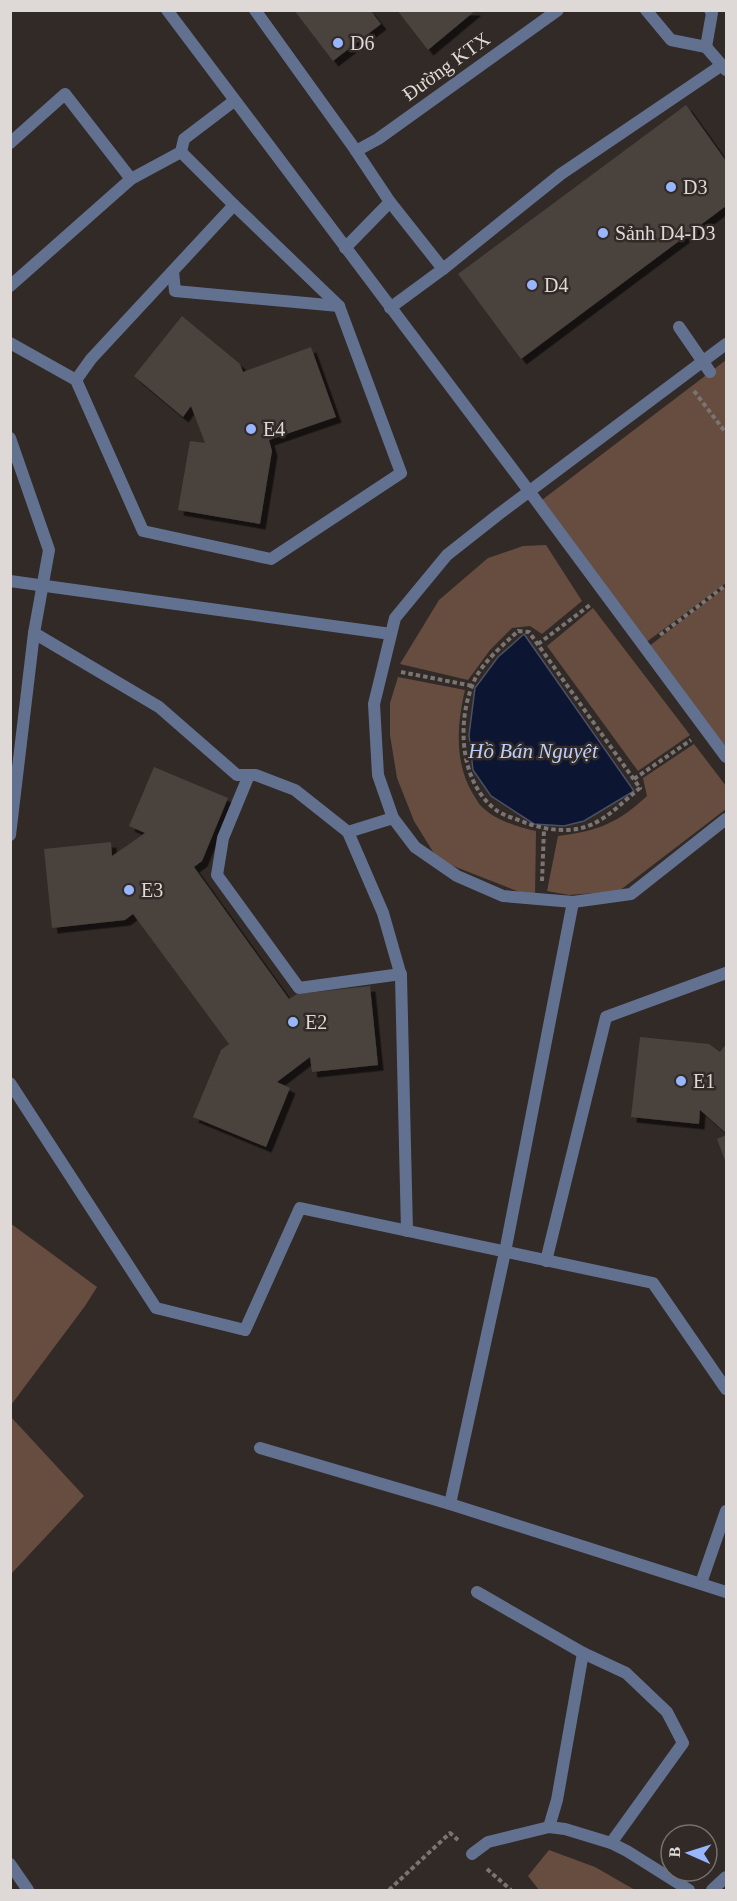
<svg xmlns="http://www.w3.org/2000/svg" width="737" height="1901" viewBox="0 0 737 1901" font-family="Georgia,serif">
<style>
.green{fill:#674d3f}
.water{fill:#0c1632;stroke:#4b5064;stroke-width:1.5}
.building{fill:#49423e;filter:url(#shadow)}
.lines{fill:none;stroke-linecap:round;stroke-linejoin:round}
.path{stroke:#7a7472;stroke-width:4;stroke-dasharray:4.5 3;stroke-linecap:butt}
.service{stroke:#637191;stroke-width:12}
.pedestrian{stroke:#637191;stroke-width:12}
.minor{stroke:#637191;stroke-width:12}
.tertiary{stroke:#637191;stroke-width:12}
.poi-dot{fill:#98b6fd;stroke:#312a27;stroke-width:2}
.labels{text-anchor:middle;dominant-baseline:central;stroke-width:5;stroke-linejoin:round;paint-order:stroke}
.poi-label{font-size:20px;fill:#ded9d7;stroke:#312a27;text-anchor:start}
.street-label{font-size:20px;fill:#ded9d7;stroke:#312a27}
.water-label{font-size:21px;font-style:italic;fill:#bbcffe;stroke:#312a27}
</style>
<defs>
<filter id="shadow"><feDropShadow dx="5.5" dy="5.5" stdDeviation="0" flood-color="#0009"/></filter>
</defs>
<rect width="100%" height="100%" fill="#312a27"/>
<g class="green">
<polygon points="726,360 726,583 645,643 538,503"/>
<polygon points="546,545 582,601 542,634 530,626 512,628 490,650 468,680 400,664 439,600 488,558 523,546"/>
<polygon points="726,587 726,755 648,647"/>
<polygon points="593,608 690,735 638,771 547,646"/>
<path d="M 398,677 L 465,690 C 457,724 454,763 473,794 C 476,798 478,803 481,806 C 495,820 517,827 536,831 L 535,898 L 438,860 L 414,821 L 397,778 L 390,735 L 390,703 Z"/>
<path d="M 694,744 L 726,786 L 726,809 L 619,891 L 569,895 L 547,891 L 558,836 C 598,831 618,823 647,796 L 643,778 Z"/>
<polygon points="10,1223 97,1287 85,1306 11,1405"/>
<polygon points="11,1417 84,1496 11,1574"/>
<polygon points="549,1850 595,1867 635,1890 539,1890 528,1876"/>
</g>
<polygon class="water" points="524,634 634,791 584,821 564,826 534,824 491,796 473,770 469,735 475,688 498,657"/>
<g class="building">
<polygon points="294,10 370,10 381,24 333,61"/>
<polygon points="397,10 476,10 428,50"/>
<polygon points="686,105 726,161 726,206 521,359 458,274"/>
<polygon points="182,316 240,364 243,372 311,347 336,417 269,440 272,451 260,524 178,510 190,441 205,443 191,406 183,417 134,376"/>
<polygon points="154,767 228,798 202,861 194,867 289,999 297,994 370,986 378,1065 312,1072 310,1057 277,1082 290,1088 266,1147 193,1117 221,1050 229,1044 133,914 125,920 52,928 44,849 111,842 112,856 145,833 129,826"/>
<polygon points="640,1037 709,1044 720,1052 726,1044 726,1133 700,1110 699,1124 631,1117"/>
<polygon points="726,1135 726,1163 717,1139"/>
</g>
<g class="lines">
<g class="path">
<polyline points="694,391 726,433"/>
<path d="M 518,631 L 529,632 L 640,788 C 625,800 610,816 593,824 C 571,834 547,830 526,823 C 517,819 504,816 496,810 C 459,782 456,719 475,679 C 484,661 503,645 518,631 Z"/>
<polyline points="660,635 726,585"/>
<polyline points="538,644 590,605"/>
<polyline points="401,672 473,686"/>
<polyline points="634,779 691,740"/>
<polyline points="542,881 544,829"/>
<polyline points="487,1869 511,1890"/>
<polyline points="389,1890 450,1833 458,1840"/>
</g>
<g class="service">
<polyline points="167,10 529,491 726,757"/>
<polyline points="646,10 671,40 706,47 726,70"/>
<polyline points="706,47 712,13 710,10"/>
<polyline points="10,143 65,94 131,179 181,152 184,139 234,101"/>
<polyline points="390,202 443,269"/>
<polyline points="173,271 175,291 339,306"/>
<polyline points="10,286 131,179"/>
<polyline points="390,308 443,269 561,174 722,65"/>
<polyline points="679,327 710,372"/>
<polyline points="10,343 76,380 143,531 271,559 401,473 339,306 234,205 181,152"/>
<polyline points="76,380 91,359 234,205"/>
<polyline points="10,438 49,550 34,633 10,835"/>
<polyline points="10,581 391,634"/>
<polyline points="34,633 159,707 237,775 256,775 295,790 348,832 393,818"/>
<polyline points="249,775 223,838 217,875 299,988 401,974"/>
<polyline points="348,832 383,913 401,976 407,1231"/>
<polyline points="10,1083 156,1308 245,1330 300,1208 653,1283 726,1389"/>
<polyline points="546,1261 606,1017 726,973"/>
<polyline points="260,1448 450,1504 726,1592"/>
<polyline points="450,1504 505,1252 573,902"/>
<polyline points="701,1583 726,1511"/>
<polyline points="477,1592 583,1653 626,1673 667,1712 683,1743 611,1843"/>
<polyline points="472,1854 488,1842 549,1827 565,1829 611,1843 627,1851 689,1890"/>
<polyline points="10,1864 28,1890"/>
</g>
<g class="pedestrian">
<polyline points="255,10 352,145 390,202 345,248"/>
<polyline points="356,151 378,139 558,10"/>
</g>
<g class="minor">
<polyline points="726,344 499,514 447,555 395,618 374,704 378,775 393,818 415,847 457,876 503,896 573,902 631,894 726,819"/>
<polyline points="549,1827 557,1800 583,1653"/>
</g>
<polyline class="tertiary" points="712,1890 726,1877"/>
</g>
<g class="poi-dot">
<circle cx="338" cy="43" r="6"/>
<circle cx="671" cy="187" r="6"/>
<circle cx="603" cy="233" r="6"/>
<circle cx="532" cy="285" r="6"/>
<circle cx="251" cy="429" r="6"/>
<circle cx="129" cy="890" r="6"/>
<circle cx="293" cy="1022" r="6"/>
<circle cx="681" cy="1081" r="6"/>
</g>
<g class="labels">
<g class="poi-label">
<text x="350" y="43">D6</text>
<text x="683" y="187">D3</text>
<text x="615" y="233">Sảnh D4-D3</text>
<text x="544" y="285">D4</text>
<text x="263" y="429">E4</text>
<text x="141" y="890">E3</text>
<text x="305" y="1022">E2</text>
<text x="693" y="1081">E1</text>
</g>
<g class="street-label">
<text transform="translate(446 66) rotate(-36)">Đường KTX</text>
</g>
<g class="water-label">
<text x="533" y="751">Hồ Bán Nguyệt</text>
</g>
</g>
<rect width="737" height="1901" fill="none" stroke="#ded9d7" stroke-width="24"/>
<g transform="translate(689 1853) rotate(273)"><circle r="28" fill="#312a27" stroke="#76706d" stroke-width="1.5"/>
<path d="M0-4.5L10 22L0 15L-10 22Z" fill="#98b6fd"/>
<text y="-9" font-size="16" font-weight="bold" text-anchor="middle" fill="#ded9d7">B</text>
</g>
</svg>
